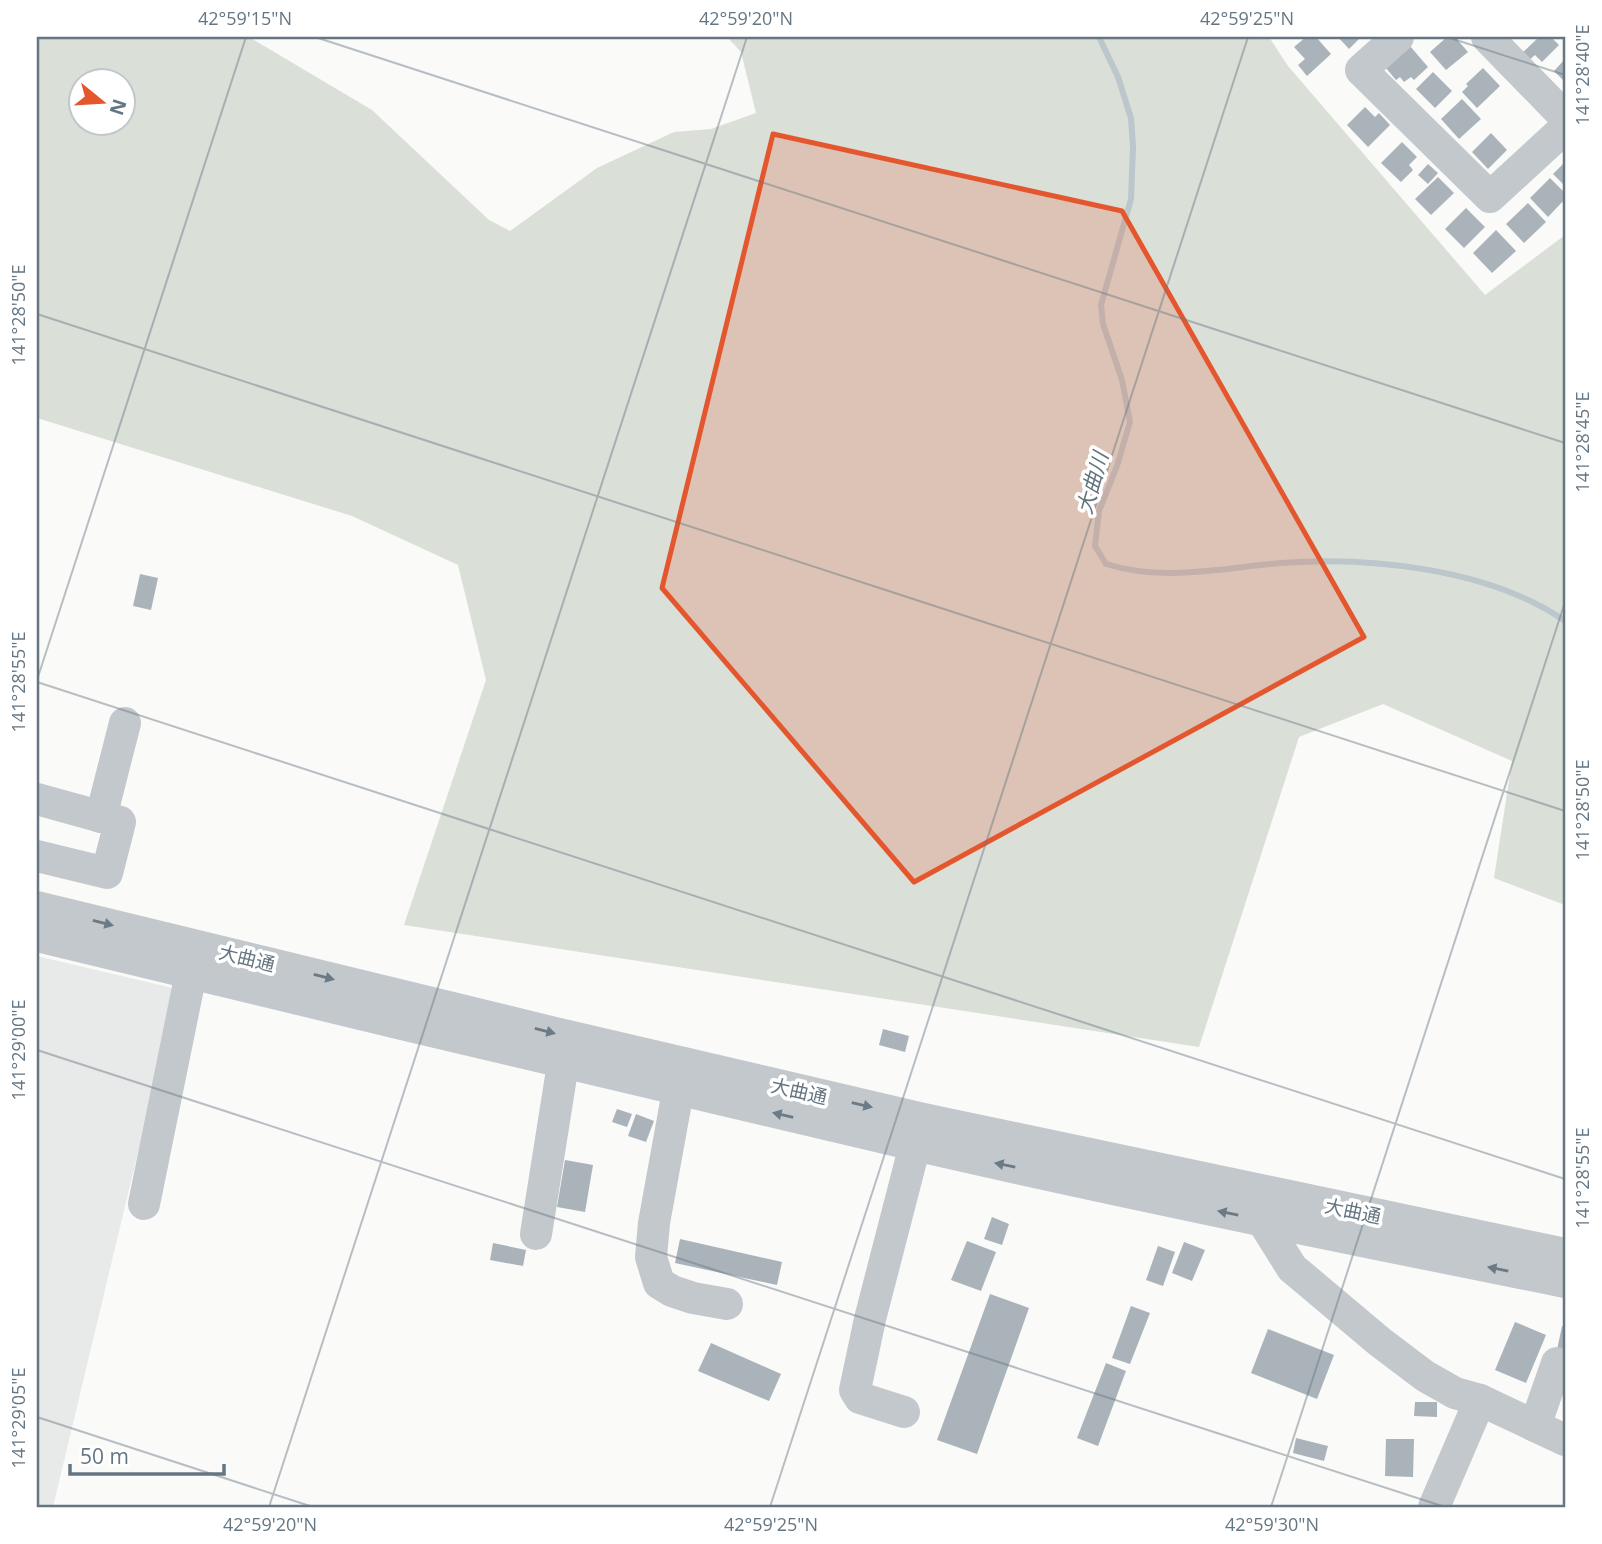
<svg xmlns="http://www.w3.org/2000/svg" width="1602" height="1544" viewBox="0 0 1602 1544" font-family="'Open Sans','Noto Sans JP',sans-serif">
<style>
.built{fill:#e8e9e9}
.green{fill:#dadfd7;fill-rule:evenodd}
.lines{fill:none;stroke-linecap:round;stroke-linejoin:round}
.stream{stroke:#bbc7cb;stroke-width:6}
.building{fill:#aab3b9}
.minor{stroke:#c3c8cc;stroke-width:32}
.oneway{fill:#6a7a87}
.marked{fill:#e4572e;fill-opacity:0.2;stroke:#e4572e;stroke-width:5;stroke-linejoin:round}
.ticks{fill:none;stroke:#657683;stroke-width:2;stroke-opacity:0.45}
.labels{text-anchor:middle;dominant-baseline:central;stroke-width:7;stroke-linejoin:round;paint-order:stroke}
.street-label{font-size:19px;fill:#657683;stroke:#fff}
.water-label{font-size:21px;font-style:italic;fill:#60757c;stroke:#fff}
.neatline{fill:none;stroke:#657683;stroke-width:2.5}
.ticks-label{font-size:18px;text-anchor:middle;fill:#657683}
</style>
<rect width="100%" height="100%" fill="#fafaf8"/>
<polygon class="built" points="37,956 177,989 53,1507 37,1507"/>
<path class="green" d="M 37,37 L 249,37 L 372,110 L 489,220 L 510,231 L 597,168 L 674,132 L 711,129 L 756,113 L 741,52 L 727,37 L 1269,37 L 1288,66 L 1485,295 L 1565,235 L 1565,905 L 1494,878 L 1512,761 L 1383,704 L 1299,737 L 1199,1047 L 404,925 L 486,680 L 458,565 L 352,516 L 37,418 ZM 80,80 L 122,80 L 122,122 L 80,122 Z"/>
<g class="lines">
<path class="stream" d="M 1099,37 L 1118,77 L 1131,118 L 1133,147 L 1131,199 L 1101,305 L 1103,324 L 1122,380 L 1130,422 L 1117,466 L 1099,511 L 1095,546 L 1106,564 C 1163,582 1222,568 1281,563 C 1370,556 1490,569 1565,621"/>
</g>
<g class="building">
<polygon points="1306,37 1316,37 1331,54 1307,76 1298,65 1305,59 1294,47"/>
<polygon points="1338,37 1361,37 1349,49"/>
<polygon points="1447,37 1455,37 1468,52 1446,70 1430,52"/>
<polygon points="1539,37 1551,37 1559,45 1542,62 1535,55 1528,61 1521,54"/>
<polygon points="1410,46 1428,67 1414,80 1411,77 1404,82 1400,77 1396,80 1386,68"/>
<polygon points="1565,59 1565,82 1554,71"/>
<polygon points="1483,68 1500,86 1477,108 1462,92 1468,86 1466,84"/>
<polygon points="1433,72 1452,91 1435,108 1416,89"/>
<polygon points="1462,99 1481,119 1459,139 1441,119"/>
<polygon points="1365,107 1375,117 1379,113 1390,125 1368,147 1347,125"/>
<polygon points="1491,133 1507,150 1488,169 1472,152"/>
<polygon points="1402,142 1417,157 1409,165 1413,170 1401,182 1381,163"/>
<polygon points="1565,162 1565,186 1553,174"/>
<polygon points="1428,164 1438,173 1428,184 1418,175"/>
<polygon points="1438,177 1454,193 1431,215 1415,199"/>
<polygon points="1550,178 1565,193 1565,199 1548,217 1530,198"/>
<polygon points="1528,203 1546,222 1524,243 1506,224"/>
<polygon points="1466,208 1485,227 1464,248 1445,229"/>
<polygon points="1496,230 1516,251 1492,273 1473,253"/>
<polygon points="140,574 158,578 151,610 133,606"/>
<polygon points="883,1029 909,1036 905,1052 879,1045"/>
<polygon points="617,1109 632,1114 627,1127 612,1122"/>
<polygon points="636,1114 654,1121 646,1142 628,1136"/>
<polygon points="565,1160 593,1165 585,1212 557,1207"/>
<polygon points="992,1217 1009,1224 1002,1245 984,1239"/>
<polygon points="680,1239 782,1262 777,1285 675,1263"/>
<polygon points="967,1241 996,1252 981,1291 951,1280"/>
<polygon points="1184,1242 1205,1250 1192,1281 1172,1273"/>
<polygon points="493,1243 526,1250 523,1266 490,1260"/>
<polygon points="1158,1246 1175,1252 1163,1286 1146,1280"/>
<polygon points="990,1294 1029,1308 977,1454 937,1440"/>
<polygon points="1131,1306 1150,1313 1130,1364 1112,1358"/>
<polygon points="1515,1322 1546,1335 1526,1383 1495,1370"/>
<polygon points="1562,1326 1565,1327 1565,1351 1557,1350"/>
<polygon points="1268,1329 1334,1355 1317,1399 1251,1373"/>
<polygon points="711,1343 781,1374 769,1401 698,1371"/>
<polygon points="1106,1363 1126,1371 1098,1446 1077,1438"/>
<polygon points="1415,1402 1437,1402 1437,1417 1414,1416"/>
<polygon points="1296,1438 1328,1446 1324,1461 1293,1453"/>
<polygon points="1386,1439 1414,1439 1413,1477 1385,1476"/>
</g>
<g class="lines">
<g class="minor">
<polyline points="1398,37 1361,70 1490,197 1565,128"/>
<polyline points="1487,37 1565,117"/>
<polyline points="37,799 120,822 107,873 37,856"/>
<polyline points="101,817 125,723"/>
<polyline points="37,907 551,1032 924,1119 1565,1254"/>
<path d="M 37,936 C 328,1006 618,1077 910,1144 C 1128,1194 1346,1238 1565,1282"/>
<polyline points="678,1091 654,1223 651,1257 659,1283 672,1291 693,1298 727,1304"/>
<polyline points="144,1204 191,973"/>
<polyline points="1262,1220 1292,1268 1380,1342 1425,1376 1455,1393 1480,1400 1565,1440"/>
<polyline points="536,1234 563,1064"/>
<polyline points="904,1412 860,1398 855,1390 870,1319 915,1145"/>
<polyline points="1535,1426 1557,1363"/>
<polyline points="1434,1507 1480,1400"/>
</g>
</g>
<defs><path id="oneway-solid" d="M-6-.8H1V-3.2L6.5 0L1 3.2V.8H-6Z" transform="scale(1.75)"/></defs>
<g class="oneway">
<use href="#oneway-solid" transform="translate(103 923) rotate(14)"/>
<use href="#oneway-solid" transform="translate(324 977) rotate(14)"/>
<use href="#oneway-solid" transform="translate(545 1031) rotate(14)"/>
<use href="#oneway-solid" transform="translate(862 1105) rotate(13)"/>
<use href="#oneway-solid" transform="translate(783 1115) rotate(-167)"/>
<use href="#oneway-solid" transform="translate(1005 1165) rotate(-168)"/>
<use href="#oneway-solid" transform="translate(1228 1213) rotate(-168)"/>
<use href="#oneway-solid" transform="translate(1498 1269) rotate(-169)"/>
</g>
<path class="marked" d="M 773,134 L 1122,211 L 1364,637 L 914,882 L 662,588 Z"/>
<path class="ticks" d="M 315,37 L 1565,443M 1447,37 L 1565,75M 37,314 L 1565,811M 37,680 L 246,37M 37,682 L 1565,1179M 37,1050 L 1445,1507M 37,1417 L 313,1507M 269,1507 L 747,37M 770,1507 L 1248,37M 1271,1507 L 1565,602"/>
<g class="labels">
<g class="street-label">
<text transform="translate(247 958) rotate(14)">大曲通</text>
<text transform="translate(799 1091) rotate(13)">大曲通</text>
<text transform="translate(1353 1211) rotate(12)">大曲通</text>
</g>
<g class="water-label">
<text transform="translate(1092 483) rotate(-74)">大曲川</text>
</g>
</g>
<rect width="1602" height="1544" fill="none" stroke="#ffffff" stroke-width="77"/>
<g transform="translate(102 102) rotate(108)"><circle r="33" fill="#ffffff" stroke="#c1c8cd" stroke-width="2"/>
<path d="M0-5L12 26L0 18L-12 26Z" fill="#e4572e"/>
<text y="-10" font-size="19" font-weight="bold" text-anchor="middle" fill="#657683">N</text>
</g>
<path d="M70 1464v10h154v-10" fill="none" stroke="#657683" stroke-width="3.5"/>
<text x="80" y="1464" font-size="21" fill="#657683" stroke="#ffffff" stroke-width="5" paint-order="stroke">50 m</text>
<rect x="38" y="38" width="1526" height="1468" class="neatline"/>
<g class="ticks-label">
<text x="245" y="25">42°59'15"N</text>
<text x="746" y="25">42°59'20"N</text>
<text x="1247" y="25">42°59'25"N</text>
<text transform="translate(1583 75) rotate(-90)" y="6">141°28'40"E</text>
<text transform="translate(19 315) rotate(-90)" y="6">141°28'50"E</text>
<text transform="translate(1583 442) rotate(-90)" y="6">141°28'45"E</text>
<text transform="translate(19 682) rotate(-90)" y="6">141°28'55"E</text>
<text transform="translate(1583 810) rotate(-90)" y="6">141°28'50"E</text>
<text transform="translate(19 1050) rotate(-90)" y="6">141°29'00"E</text>
<text transform="translate(1583 1178) rotate(-90)" y="6">141°28'55"E</text>
<text transform="translate(19 1418) rotate(-90)" y="6">141°29'05"E</text>
<text x="270" y="1531">42°59'20"N</text>
<text x="771" y="1531">42°59'25"N</text>
<text x="1272" y="1531">42°59'30"N</text>
</g>
</svg>
